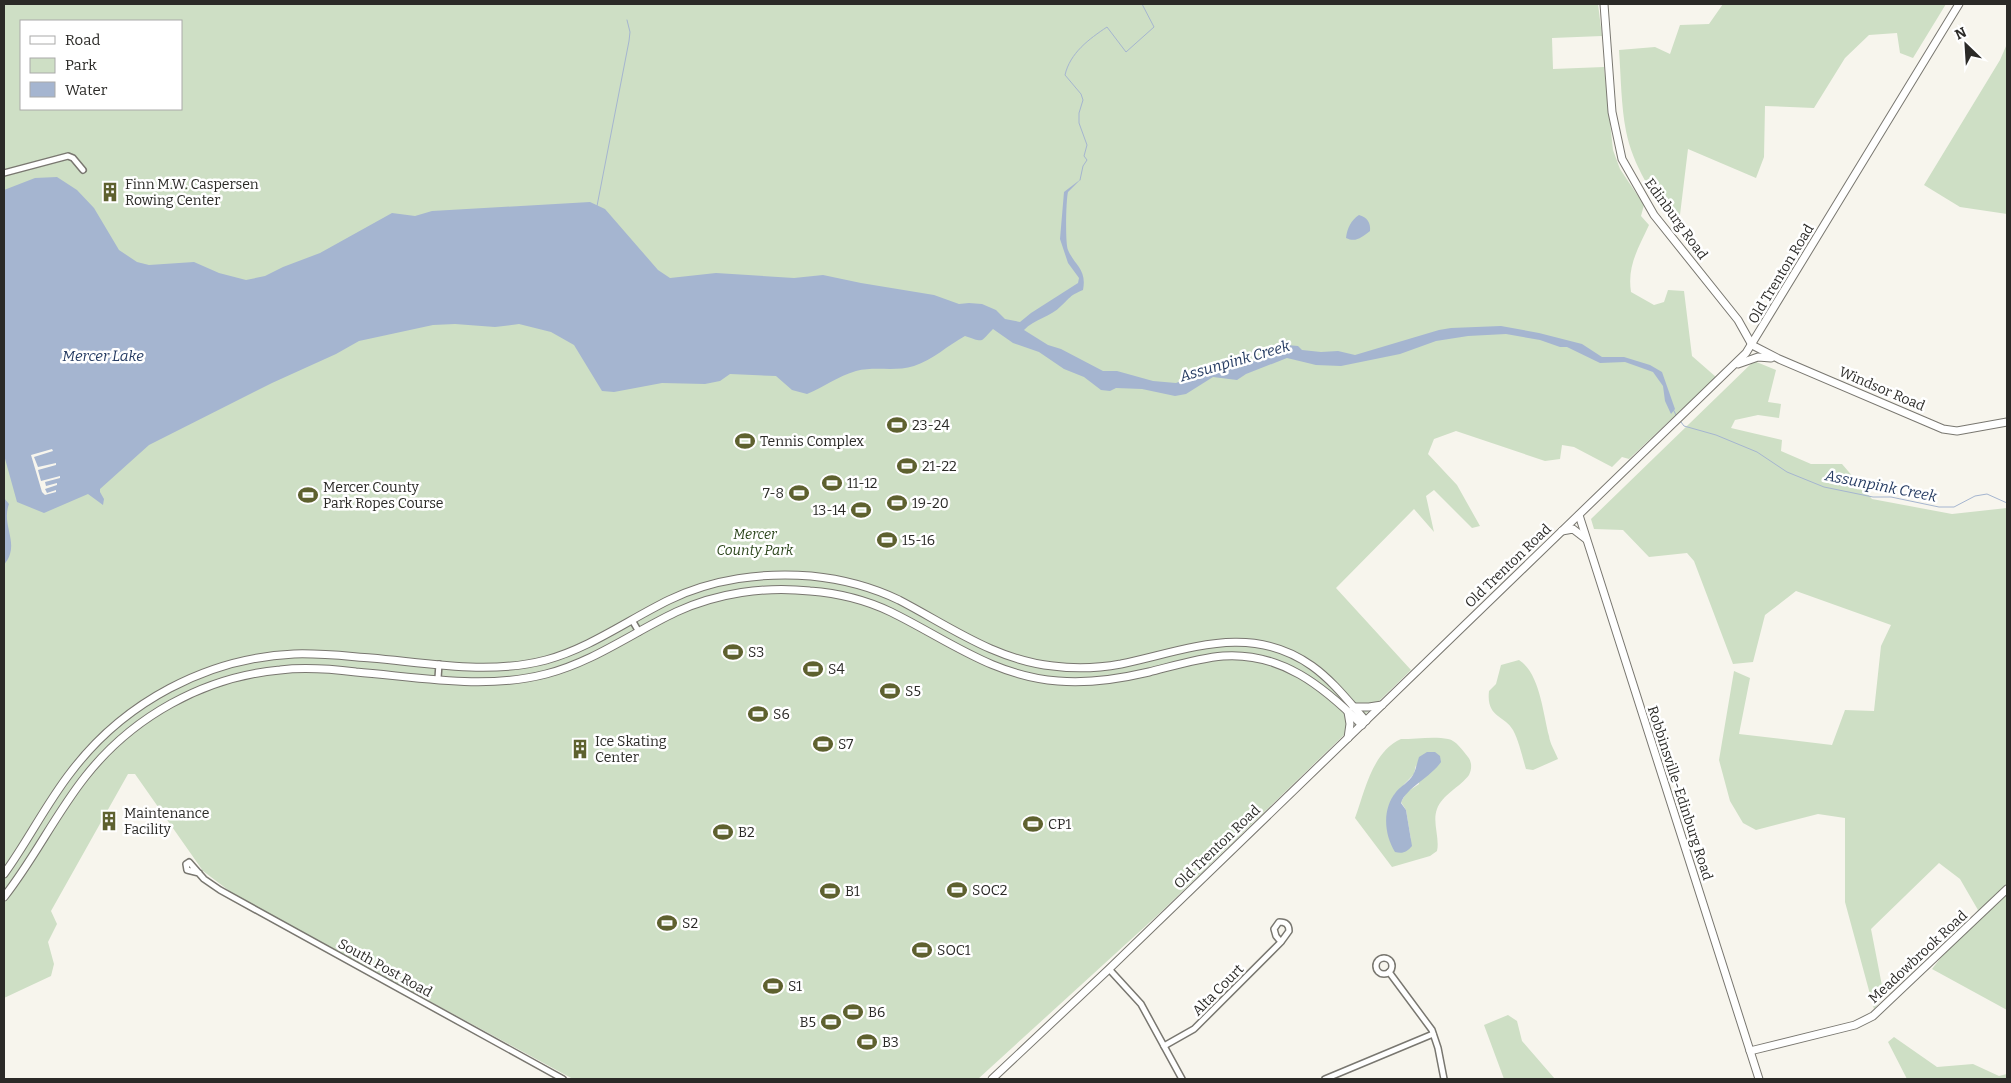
<svg xmlns="http://www.w3.org/2000/svg" width="2011" height="1083" viewBox="0 0 2011 1083" font-family="Bitter,serif">
<style>
.green{fill:#cedfc5;fill-rule:evenodd}
.water{fill:#a5b5d0}
.pier{fill:#f7f5ed}
.lines{fill:none;stroke-linecap:round;stroke-linejoin:round}
.stream{stroke:#a5b5d0;stroke-width:1}
.street-casing{stroke:#797770;stroke-width:8}
.secondary-casing{stroke:#797770;stroke-width:9}
.street{stroke:#fff;stroke-width:5}
.secondary{stroke:#fff;stroke-width:7}
.labels{text-anchor:middle;dominant-baseline:central;stroke-width:5;stroke-linejoin:round;paint-order:stroke}
.poi-label{font-size:14px;fill:#2b2a27;stroke:#fff;text-anchor:start}
.street-label{font-size:14px;fill:#2b2a27;stroke:#fff}
.park-label{font-size:14px;font-style:italic;fill:#2d471d;stroke:#fff}
.water-label{font-size:15px;font-style:italic;fill:#253b62;stroke:#fff}
</style>
<rect width="100%" height="100%" fill="#f7f5ed"/>
<g class="green">
<path d="M 4,4 L 1598,4 L 1602,36 L 1552,38 L 1553,69 L 1604,67 L 1613,150 L 1620,169 L 1644,205 L 1641,216 L 1649,225 C 1638,249 1627,266 1631,292 L 1654,305 L 1664,302 L 1668,290 L 1684,291 L 1692,356 L 1716,377 L 1629,459 L 1622,457 L 1612,467 L 1574,447 L 1562,445 L 1560,459 L 1545,461 L 1456,431 L 1434,439 L 1428,454 L 1457,485 L 1480,526 L 1472,528 L 1434,490 L 1426,496 L 1434,532 L 1414,509 L 1336,588 L 1411,670 L 1161,912 L 978,1079 L 573,1079 L 236,896 L 203,871 L 135,774 L 128,774 L 51,911 L 57,924 L 48,942 L 54,964 L 51,976 L 4,998 ZM 21,21 L 181,21 L 181,109 L 21,109 Z"/>
<path d="M 1723,4 L 1946,4 L 1913,58 L 1900,53 L 1897,33 L 1869,35 L 1845,58 L 1814,108 L 1765,106 L 1764,157 L 1756,178 L 1688,149 L 1679,223 L 1674,223 C 1653,196 1633,166 1626,131 C 1621,105 1621,77 1619,50 L 1655,47 L 1670,54 L 1680,25 L 1709,24 Z"/>
<polygon points="2007,44 2007,214 1960,207 1924,185 2000,60"/>
<polygon points="1754,361 1776,370 1768,402 1781,404 1779,418 1758,415 1735,420 1731,428 1782,440 1781,451 1811,464 1842,464 1872,499 1952,514 2007,508 2007,1010 1932,969 1978,910 1960,879 1939,863 1871,929 1884,996 1874,1009 1845,902 1845,818 1818,814 1756,830 1743,823 1730,801 1719,760 1734,671 1750,678 1739,734 1832,745 1845,710 1874,711 1881,646 1891,625 1796,591 1765,615 1753,662 1733,664 1694,561 1687,553 1649,557 1623,530 1594,529 1591,519"/>
<path d="M 1519,660 C 1540,673 1543,714 1549,736 C 1550,744 1555,751 1558,759 L 1533,770 L 1526,769 C 1522,756 1519,741 1513,730 C 1505,715 1486,718 1489,691 L 1496,684 L 1501,665 Z"/>
<path d="M 1401,739 C 1415,739 1435,736 1448,739 C 1456,740 1463,751 1468,757 C 1472,762 1472,769 1469,775 C 1460,787 1442,795 1437,809 C 1432,822 1440,838 1437,851 L 1430,856 L 1392,867 L 1355,818 C 1365,791 1372,752 1401,739 ZM 1416,765 L 1419,784 L 1407,792 L 1401,802 L 1406,810 L 1411,840 L 1394,795 L 1414,774 Z"/>
<polygon points="1508,1015 1517,1021 1522,1041 1555,1079 1504,1079 1484,1025"/>
<polygon points="1894,1037 1937,1067 1973,1064 1999,1076 2007,1074 2007,1079 1907,1079 1888,1042"/>
</g>
<g class="water">
<path d="M 57,177 L 77,190 L 94,208 L 119,250 L 137,262 L 149,265 L 194,262 L 219,273 L 246,280 L 265,276 L 283,267 L 320,253 L 392,213 L 415,216 L 432,211 L 590,202 L 605,209 L 658,270 L 670,278 L 716,273 L 794,278 L 823,275 L 861,283 L 934,295 L 959,304 L 969,303 L 982,304 L 996,310 L 1005,319 L 1020,322 L 1031,313 L 1078,283 L 1079,278 L 1068,263 L 1060,239 L 1064,192 L 1081,179 L 1068,192 C 1066,200 1065,243 1068,250 C 1075,266 1087,269 1083,290 C 1069,296 1071,297 1061,306 C 1051,317 1034,319 1024,330 L 1048,345 L 1061,349 L 1103,371 L 1117,371 L 1153,381 L 1176,383 L 1214,368 L 1226,366 L 1238,368 L 1245,365 L 1287,345 L 1298,346 L 1302,350 L 1321,352 L 1338,351 L 1355,355 L 1439,330 L 1451,328 L 1501,326 L 1539,333 L 1582,344 L 1602,357 L 1624,357 L 1650,365 L 1662,372 L 1675,409 L 1671,414 L 1665,401 L 1663,386 L 1653,372 L 1625,362 L 1600,363 L 1567,347 L 1560,347 L 1540,340 L 1506,334 L 1468,336 L 1436,341 L 1400,354 L 1341,366 L 1316,365 L 1287,358 L 1246,374 L 1237,380 L 1213,377 L 1186,394 L 1175,396 L 1142,389 L 1116,388 L 1110,391 L 1101,390 L 1084,377 L 1064,369 L 1039,352 L 1013,343 L 993,329 C 980,342 985,343 965,336 C 948,345 933,360 914,366 C 895,372 875,366 856,371 C 838,376 824,387 807,394 L 792,390 L 776,376 L 730,374 L 720,381 L 705,384 L 662,383 L 614,392 L 602,391 L 574,345 L 551,332 L 519,324 L 495,327 L 455,324 L 433,325 L 359,341 L 336,354 L 272,383 L 149,445 L 100,489 L 100,492 L 104,499 L 103,505 L 88,494 L 44,513 L 17,502 L 4,455 L 4,190 L 35,178 Z"/>
<path d="M 1359,215 C 1367,217 1371,223 1370,231 C 1362,237 1356,243 1346,238 C 1347,229 1351,220 1359,215 Z"/>
<path d="M 4,498 L 9,504 C 2,522 15,538 10,554 C 9,558 6,562 4,565 Z"/>
<path d="M 1427,752 L 1435,752 L 1440,756 L 1441,762 C 1432,776 1405,789 1401,803 L 1406,810 L 1412,846 C 1407,852 1403,854 1395,852 C 1384,834 1382,809 1396,792 C 1401,786 1409,782 1413,775 C 1416,770 1417,763 1419,757 Z"/>
</g>
<polygon class="pier" points="52,449 53,451 34,457 38,467 56,463 56,465 38,470 41,481 60,476 60,478 45,482 46,486 57,483 57,485 45,489 47,493 56,490 56,492 45,495 42,492 31,455"/>
<g class="lines">
<g class="stream">
<path d="M 1080,180 L 1083,166 L 1087,160 L 1084,156 L 1087,145 L 1079,123 L 1079,113 L 1083,100 L 1081,94 L 1065,75 C 1070,53 1089,39 1107,27 L 1126,52 L 1154,27 L 1142,4"/>
<polyline points="597,206 629,41 630,32 627,20"/>
<polyline points="1673,409 1677,417"/>
<polyline points="1681,422 1684,426 1716,435 1757,452 1787,472 1824,487 1873,497 1891,497 1939,507 1954,507 1975,496 1987,494 2007,503"/>
</g>
<defs>
<g id="street">
<polyline points="4,173 68,156 73,158 83,170"/>
<polyline points="632,620 639,632"/>
<polyline points="438,678 439,664"/>
<polyline points="199,873 187,870 186,864 189,862 204,879 220,890 563,1079"/>
<circle cx="1384" cy="966" r="8"/>
<polyline points="1109,969 1141,1004 1182,1079"/>
<polyline points="1389,972 1432,1030 1438,1048 1444,1079"/>
<path d="M 1164,1046 L 1194,1029 L 1281,942 L 1289,931 C 1289,924 1285,922 1279,922 L 1274,929 L 1276,936 L 1281,942"/>
<polyline points="1325,1079 1433,1034"/>
</g>
<g id="secondary">
<polyline points="1604,4 1612,112 1622,159 1654,215 1738,320 1752,345 1779,359 1943,429 1957,431 2007,422"/>
<polyline points="1738,364 1758,357 1771,358"/>
<polyline points="1579,515 1759,1079"/>
<polyline points="1562,531 1573,529 1586,539"/>
<polyline points="1353,707 1369,707 1382,705"/>
<polyline points="1348,738 1350,724 1348,712"/>
<path d="M 4,874 C 28,841 46,804 71,772 C 124,702 207,658 294,654 C 320,653 345,656 371,658 C 428,663 489,675 546,660 C 590,648 628,620 669,600 C 712,579 763,572 811,576 C 841,579 872,587 899,600 C 949,626 995,660 1053,666 C 1075,669 1099,668 1121,664 C 1188,650 1250,622 1312,666 C 1333,681 1349,702 1366,721"/>
<path d="M 4,897 C 34,859 55,815 85,777 C 132,717 203,677 280,670 C 305,667 331,669 356,672 C 418,677 484,690 546,674 C 593,662 632,633 676,612 C 717,593 765,586 810,591 C 837,593 866,600 891,612 C 948,640 993,676 1058,681 C 1089,684 1119,679 1149,672 C 1173,666 1199,658 1223,656 C 1281,652 1323,686 1362,725"/>
<polyline points="1750,1051 1855,1025 1873,1016 2007,889"/>
<polyline points="992,1079 1109,969 1746,353 1959,4"/>
</g>
</defs>
<use href="#street" class="street-casing"/>
<use href="#secondary" class="secondary-casing"/>
<use href="#street" class="street"/>
<use href="#secondary" class="secondary"/>
</g>
<defs>
<symbol id="building-bare" viewBox="-9 -9 18 18"><path d="M-4-6H4V6H1V3H-1V6H-4ZM-2.5-4.3h1.7v1.8h-1.7ZM.8-4.3h1.7v1.8H.8ZM-2.5-1h1.7V.8h-1.7ZM.8-1h1.7V.8H.8Z" fill="#5e612f" stroke="#fff" stroke-width="2.5" paint-order="stroke"/></symbol>
<symbol id="stadium-bare" viewBox="-9 -9 18 18"><path d="M0-5a6.5 5 0 1 0 0 10a6.5 5 0 1 0 0-10ZM-3.5-1.8h7v3.6h-7Z" fill="#5e612f" stroke="#fff" stroke-width="2.5" paint-order="stroke"/></symbol>
</defs>
<g fill-rule="evenodd">
<use href="#building-bare" x="96" y="178" width="28" height="28"/>
<use href="#stadium-bare" x="883" y="411" width="28" height="28"/>
<use href="#stadium-bare" x="731" y="427" width="28" height="28"/>
<use href="#stadium-bare" x="893" y="452" width="28" height="28"/>
<use href="#stadium-bare" x="818" y="469" width="28" height="28"/>
<use href="#stadium-bare" x="785" y="479" width="28" height="28"/>
<use href="#stadium-bare" x="294" y="481" width="28" height="28"/>
<use href="#stadium-bare" x="883" y="489" width="28" height="28"/>
<use href="#stadium-bare" x="847" y="496" width="28" height="28"/>
<use href="#stadium-bare" x="873" y="526" width="28" height="28"/>
<use href="#stadium-bare" x="719" y="638" width="28" height="28"/>
<use href="#stadium-bare" x="799" y="655" width="28" height="28"/>
<use href="#stadium-bare" x="876" y="677" width="28" height="28"/>
<use href="#stadium-bare" x="744" y="700" width="28" height="28"/>
<use href="#stadium-bare" x="809" y="730" width="28" height="28"/>
<use href="#building-bare" x="566" y="735" width="28" height="28"/>
<use href="#building-bare" x="95" y="807" width="28" height="28"/>
<use href="#stadium-bare" x="1019" y="810" width="28" height="28"/>
<use href="#stadium-bare" x="709" y="818" width="28" height="28"/>
<use href="#stadium-bare" x="943" y="876" width="28" height="28"/>
<use href="#stadium-bare" x="816" y="877" width="28" height="28"/>
<use href="#stadium-bare" x="653" y="909" width="28" height="28"/>
<use href="#stadium-bare" x="908" y="936" width="28" height="28"/>
<use href="#stadium-bare" x="759" y="972" width="28" height="28"/>
<use href="#stadium-bare" x="839" y="998" width="28" height="28"/>
<use href="#stadium-bare" x="817" y="1008" width="28" height="28"/>
<use href="#stadium-bare" x="853" y="1028" width="28" height="28"/>
</g>
<g class="labels">
<g class="poi-label">
<text x="125" y="184">Finn M.W. Caspersen<tspan x="125" dy="16">Rowing Center</tspan></text>
<text x="912" y="425">23-24</text>
<text x="760" y="441">Tennis Complex</text>
<text x="922" y="466">21-22</text>
<text x="847" y="483">11-12</text>
<text x="323" y="487">Mercer County<tspan x="323" dy="16">Park Ropes Course</tspan></text>
<text x="784" y="493" text-anchor="end">7-8</text>
<text x="912" y="503">19-20</text>
<text x="846" y="510" text-anchor="end">13-14</text>
<text x="902" y="540">15-16</text>
<text x="748" y="652">S3</text>
<text x="828" y="669">S4</text>
<text x="905" y="691">S5</text>
<text x="773" y="714">S6</text>
<text x="595" y="741">Ice Skating<tspan x="595" dy="16">Center</tspan></text>
<text x="838" y="744">S7</text>
<text x="124" y="813">Maintenance<tspan x="124" dy="16">Facility</tspan></text>
<text x="1048" y="824">CP1</text>
<text x="738" y="832">B2</text>
<text x="972" y="890">SOC2</text>
<text x="845" y="891">B1</text>
<text x="682" y="923">S2</text>
<text x="937" y="950">SOC1</text>
<text x="788" y="986">S1</text>
<text x="868" y="1012">B6</text>
<text x="816" y="1022" text-anchor="end">B5</text>
<text x="882" y="1042">B3</text>
</g>
<g class="street-label">
<text transform="translate(1676 219) rotate(54)">Edinburg Road</text>
<text transform="translate(1781 274) rotate(-59)">Old Trenton Road</text>
<text transform="translate(1882 389) rotate(23)">Windsor Road</text>
<text transform="translate(1508 566) rotate(-44)">Old Trenton Road</text>
<text transform="translate(1680 793) rotate(72)">Robbinsville-Edinburg Road</text>
<text transform="translate(1217 847) rotate(-44)">Old Trenton Road</text>
<text transform="translate(1918 957) rotate(-43)">Meadowbrook Road</text>
<text transform="translate(385 968) rotate(29)">South Post Road</text>
<text transform="translate(1218 990) rotate(-45)">Alta Court</text>
</g>
<g class="park-label">
<text x="755" y="534">Mercer<tspan x="755" dy="16">County Park</tspan></text>
</g>
<g class="water-label">
<text x="103" y="356">Mercer Lake</text>
<text transform="translate(1235 361) rotate(-16)">Assunpink Creek</text>
<text transform="translate(1881 486) rotate(11)">Assunpink Creek</text>
</g>
</g>
<rect width="2011" height="1083" fill="none" stroke="#2b2a27" stroke-width="10"/>
<rect x="20" y="20" width="162" height="90" fill="#ffffff" stroke="#aaaaa9"/>
<rect x="30" y="36" width="25" height="8" fill="#ffffff" stroke="#aaaaa9"/>
<text x="65" y="45" font-size="15" fill="#2b2a27">Road</text>
<rect x="30" y="58" width="25" height="15" fill="#cedfc5" stroke="#aaaaa9"/>
<text x="65" y="70" font-size="15" fill="#2b2a27">Park</text>
<rect x="30" y="82" width="25" height="15" fill="#a5b5d0" stroke="#aaaaa9"/>
<text x="65" y="95" font-size="15" fill="#2b2a27">Water</text>
<g transform="translate(1966 45) rotate(335)" stroke="#ffffff" stroke-width="4" paint-order="stroke">
<path d="M0-4L9 19L0 12L-9 19Z" fill="#2b2a27"/>
<text y="-8" font-size="14" font-weight="bold" text-anchor="middle" fill="#2b2a27">N</text>
</g>
</svg>
